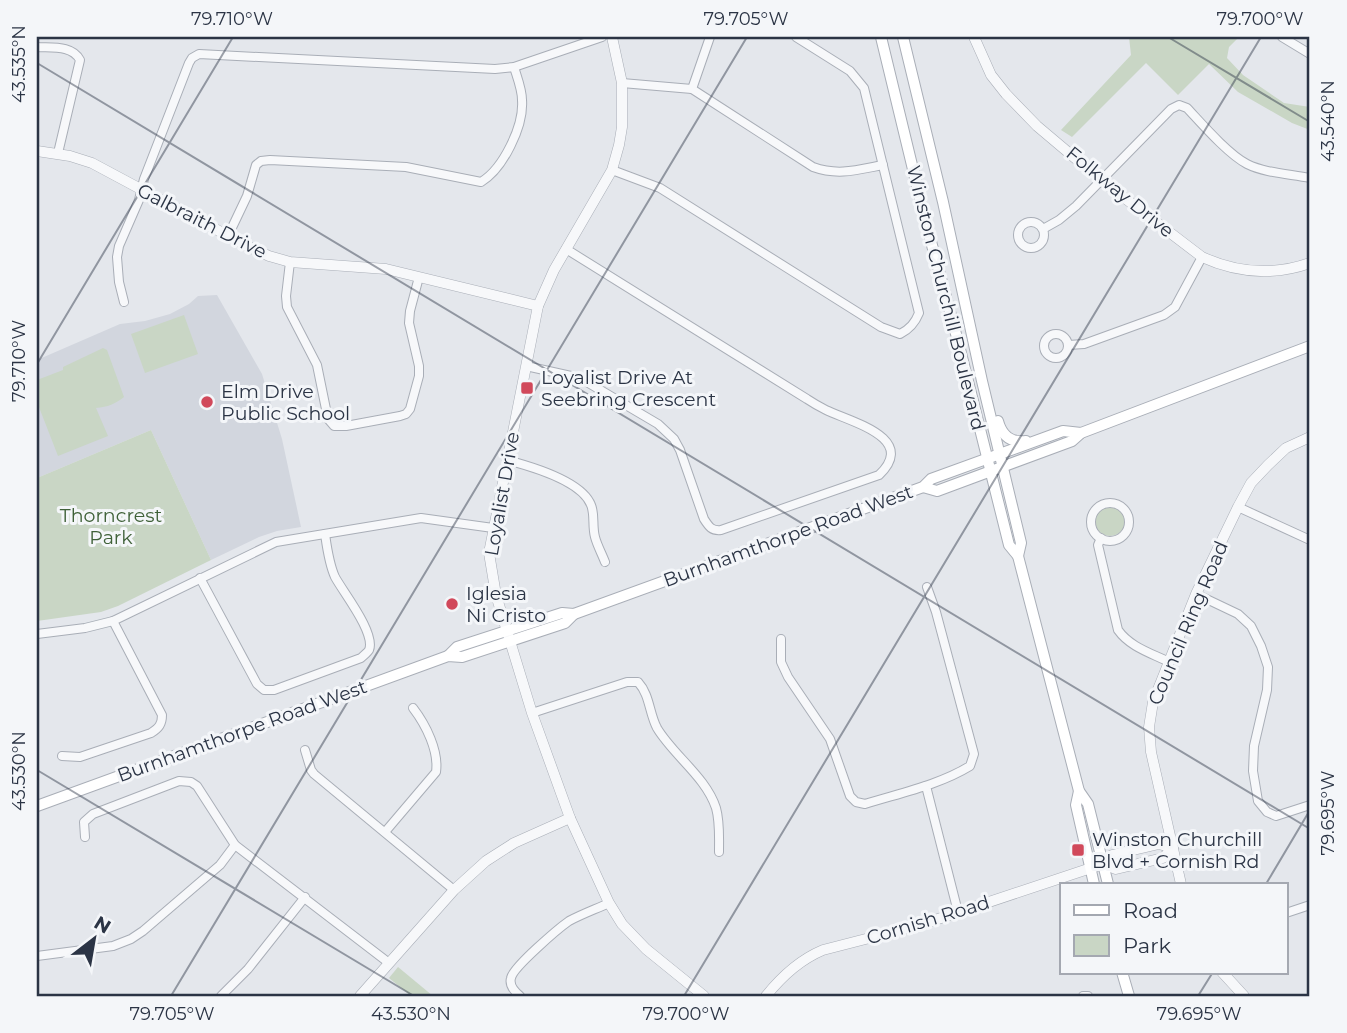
<svg xmlns="http://www.w3.org/2000/svg" width="1347" height="1033" viewBox="0 0 1347 1033" font-family="Montserrat,sans-serif">
<style>
.built{fill:#d2d6de}
.green{fill:#c9d6c5}
.lines{fill:none;stroke-linecap:round;stroke-linejoin:round}
.minor-casing{stroke:#a9aeb7;stroke-width:10}
.tertiary-casing{stroke:#a9aeb7;stroke-width:11}
.secondary-casing{stroke:#a9aeb7;stroke-width:12}
.minor{stroke:#f7f8fa;stroke-width:8}
.tertiary{stroke:#f7f8fa;stroke-width:10}
.secondary{stroke:#fff;stroke-width:10}
.ticks{fill:none;stroke:#2b3445;stroke-width:2;stroke-opacity:0.45}
.poi-dot{fill:#d1495b;stroke:#f4f6f9;stroke-width:2.5}
.labels{text-anchor:middle;dominant-baseline:central;stroke-width:6;stroke-linejoin:round;paint-order:stroke}
.street-label{font-size:19px;fill:#2b3445;stroke:#f4f6f9}
.poi-label{font-size:19px;fill:#2b3445;stroke:#f4f6f9;text-anchor:start}
.park-label{font-size:19px;fill:#3f6138;stroke:#f4f6f9}
.neatline{fill:none;stroke:#2b3445;stroke-width:2.5}
.ticks-label{font-size:18px;text-anchor:middle;fill:#2b3445}
</style>
<rect width="100%" height="100%" fill="#e4e7ec"/>
<polygon class="built" points="217,295 262,374 282,439 301,527 277,531 259,537 211,560 151,430 37,478 37,360 120,324 145,321 170,314 189,304 198,296"/>
<g class="green">
<polygon points="1129,37 1239,37 1229,47 1227,58 1243,75 1284,103 1310,107 1310,130 1292,123 1238,92 1209,64 1178,95 1146,63 1072,137 1061,130 1131,55"/>
<polygon points="184,315 198,354 145,373 131,334"/>
<path d="M 103,348 L 107,350 L 124,397 C 115,404 108,407 96,408 L 108,436 L 58,456 L 37,402 L 37,380 L 63,370 L 63,367 Z"/>
<polygon points="151,430 211,560 118,606 101,612 37,621 37,478"/>
<circle cx="1110" cy="521" r="15"/>
<polygon points="398,967 433,996 411,996 389,978"/>
</g>
<g class="lines">
<defs>
<g id="minor">
<polyline points="1282,37 1310,54"/>
<path d="M 37,47 C 52,48 72,45 80,60 L 58,153"/>
<path d="M 622,83 L 692,89 L 813,167 C 838,176 857,170 883,165"/>
<polyline points="692,89 710,37"/>
<path d="M 612,170 L 660,188 L 881,327 L 900,334 C 910,329 915,323 919,313 L 864,88 L 850,71 L 796,37"/>
<circle cx="1031" cy="235" r="13"/>
<path d="M 1043,229 L 1059,220 L 1076,206 L 1171,109 L 1179,105 L 1187,108 C 1202,124 1228,154 1247,164 C 1265,173 1290,174 1310,178"/>
<path d="M 228,236 L 247,196 L 256,165 L 261,161 L 270,160 L 406,167 L 481,182 C 503,169 524,126 522,100 C 522,89 517,77 514,67"/>
<polyline points="290,262 286,296 287,307 317,365 328,419 334,426 346,426 400,416 406,414 410,409 419,376 419,366 409,323 410,311 419,277"/>
<polyline points="124,302 119,282 117,257 119,246 139,200 144,179 189,63 192,58 199,54 495,69 514,67 602,37"/>
<circle cx="1056" cy="346" r="12"/>
<polyline points="1068,345 1084,344 1164,315 1175,307 1202,257"/>
<path d="M 526,366 L 580,378 L 658,424 L 674,439 L 680,450 L 704,519 C 709,527 712,531 721,530 L 879,475 C 918,438 851,422 826,410 C 820,407 813,403 807,399 L 566,249"/>
<path d="M 507,460 C 530,466 582,481 591,505 C 595,514 592,526 595,537 C 597,545 602,554 605,562"/>
<circle cx="1110" cy="522" r="19"/>
<polyline points="1238,507 1310,540"/>
<path d="M 1101,538 L 1098,545 L 1118,630 C 1130,647 1151,653 1169,662"/>
<path d="M 200,578 L 257,684 L 264,690 L 274,690 L 361,658 C 363,656 368,652 369,650 C 376,633 343,592 335,577 C 329,564 327,548 325,534"/>
<polyline points="1196,594 1238,614 1251,626 1261,646 1268,667 1267,690 1254,746 1253,771 1258,801 1267,812 1276,816 1310,805"/>
<polyline points="37,634 85,628 113,621 276,542 421,518 493,528"/>
<path d="M 781,639 L 781,662 L 788,677 L 830,739 L 850,796 L 856,802 L 865,804 C 900,793 939,785 970,766 L 974,754 L 936,612 L 927,587"/>
<path d="M 532,713 L 627,682 L 638,682 C 650,695 649,713 657,728 C 673,755 706,777 716,808 C 720,822 719,837 719,852"/>
<polyline points="305,750 311,770 314,774 454,890"/>
<path d="M 62,756 L 80,757 L 151,733 C 159,728 162,724 162,715 L 113,621"/>
<polyline points="926,786 958,912"/>
<path d="M 385,832 L 436,772 C 439,751 426,725 413,708"/>
<polyline points="85,837 84,822 93,814 179,781 191,782 197,786 235,845 389,963"/>
<polyline points="1286,913 1310,905"/>
<polyline points="37,956 113,946 131,939 143,931 220,865 235,845"/>
<polyline points="221,996 248,969 305,897"/>
<path d="M 520,996 C 515,992 509,985 511,978 C 513,967 559,928 569,921 C 582,914 596,909 609,903"/>
<polyline points="1083,996 1088,996"/>
</g>
<g id="tertiary">
<polyline points="612,37 622,83 622,127 619,145 612,170 554,270 538,306 489,553 496,595 532,713 570,818 609,903 622,924 646,949 704,996"/>
<path d="M 974,37 L 991,75 L 1006,94 L 1037,126 L 1101,180 L 1202,257 C 1237,273 1273,276 1310,263"/>
<polyline points="37,151 70,156 92,163 249,247 269,256 290,262 386,269 538,306"/>
<polyline points="1181,884 1151,752 1149,727 1153,702 1196,594 1238,507 1251,483 1268,465 1286,448 1310,437"/>
<polyline points="1222,972 1244,996"/>
<polyline points="360,996 454,890 486,861 514,843 570,818"/>
<path d="M 766,996 C 782,976 799,960 823,950 L 920,925 L 1103,864 L 1112,855 L 1159,844 L 1173,848 L 1163,858 L 1116,869 L 1103,864"/>
</g>
<g id="secondary">
<polyline points="881,37 926,223 959,345 1009,545 1018,556 1079,791 1088,804 1108,884"/>
<polyline points="903,37 943,202 982,381 1021,543 1018,556"/>
<path d="M 998,421 C 1002,436 1011,443 1026,441"/>
<polyline points="923,487 937,491 1072,441 1081,433 1310,346"/>
<polyline points="448,656 457,647 562,613 574,614 923,487 931,479 1063,431 1081,433"/>
<polyline points="1079,791 1076,805 1094,884"/>
<polyline points="37,806 448,656 462,657 565,623 574,614"/>
<polyline points="1122,972 1129,996"/>
</g>
</defs>
<use href="#minor" class="minor-casing"/>
<use href="#tertiary" class="tertiary-casing"/>
<use href="#secondary" class="secondary-casing"/>
<use href="#minor" class="minor"/>
<use href="#tertiary" class="tertiary"/>
<use href="#secondary" class="secondary"/>
</g>
<path class="ticks" d="M 1168,37 L 1310,122M 37,63 L 1310,829M 37,364 L 233,37M 37,770 L 414,996M 1266,884 L 1310,810M 171,996 L 747,37M 684,996 L 1261,37M 1198,996 L 1213,972"/>
<g class="poi-dot">
<rect x="520" y="381" width="14" height="14" rx="3.5"/>
<circle cx="207" cy="402" r="7"/>
<circle cx="452" cy="604" r="7"/>
<rect x="1071" y="843" width="14" height="14" rx="3.5"/>
</g>
<g class="labels">
<g class="street-label">
<text transform="translate(1120 192) rotate(39)">Folkway Drive</text>
<text transform="translate(202 221) rotate(27)">Galbraith Drive</text>
<text transform="translate(946 298) rotate(76)">Winston Churchill Boulevard</text>
<text transform="translate(502 494) rotate(-80)">Loyalist Drive</text>
<text transform="translate(788 536) rotate(-20)">Burnhamthorpe Road West</text>
<text transform="translate(1188 623) rotate(-67)">Council Ring Road</text>
<text transform="translate(242 731) rotate(-20)">Burnhamthorpe Road West</text>
<text transform="translate(928 920) rotate(-17)">Cornish Road</text>
</g>
<g class="poi-label">
<text x="541" y="377">Loyalist Drive At<tspan x="541" dy="22">Seebring Crescent</tspan></text>
<text x="221" y="391">Elm Drive<tspan x="221" dy="22">Public School</tspan></text>
<text x="466" y="593">Iglesia<tspan x="466" dy="22">Ni Cristo</tspan></text>
<text x="1092" y="839">Winston Churchill<tspan x="1092" dy="22">Blvd + Cornish Rd</tspan></text>
</g>
<g class="park-label">
<text x="111" y="515">Thorncrest<tspan x="111" dy="22">Park</tspan></text>
</g>
</g>
<rect width="1347" height="1033" fill="none" stroke="#f4f6f9" stroke-width="77"/>
<rect x="1060" y="883" width="228" height="91" fill="#f4f6f9" stroke="#a4a8b1" stroke-width="2"/>
<rect x="1074" y="905" width="35" height="10" fill="#ffffff" stroke="#a4a8b1" stroke-width="2"/>
<text x="1123" y="918" font-size="21" fill="#2b3445">Road</text>
<rect x="1074" y="935" width="35" height="21" fill="#c9d6c5" stroke="#a4a8b1" stroke-width="2"/>
<text x="1123" y="953" font-size="21" fill="#2b3445">Park</text>
<g transform="translate(94 939) rotate(31)" stroke="#f4f6f9" stroke-width="5" paint-order="stroke">
<path d="M0-5L12 26L0 18L-12 26Z" fill="#2b3445"/>
<text y="-10" font-size="19" font-weight="bold" text-anchor="middle" fill="#2b3445">N</text>
</g>
<rect x="38" y="38" width="1270" height="957" class="neatline"/>
<g class="ticks-label">
<text x="232" y="25">79.710°W</text>
<text x="746" y="25">79.705°W</text>
<text x="1260" y="25">79.700°W</text>
<text transform="translate(19 64) rotate(-90)" y="6">43.535°N</text>
<text transform="translate(1328 121) rotate(-90)" y="6">43.540°N</text>
<text transform="translate(19 361) rotate(-90)" y="6">79.710°W</text>
<text transform="translate(19 771) rotate(-90)" y="6">43.530°N</text>
<text transform="translate(1328 813) rotate(-90)" y="6">79.695°W</text>
<text x="172" y="1020">79.705°W</text>
<text x="411" y="1020">43.530°N</text>
<text x="686" y="1020">79.700°W</text>
<text x="1199" y="1020">79.695°W</text>
</g>
</svg>
